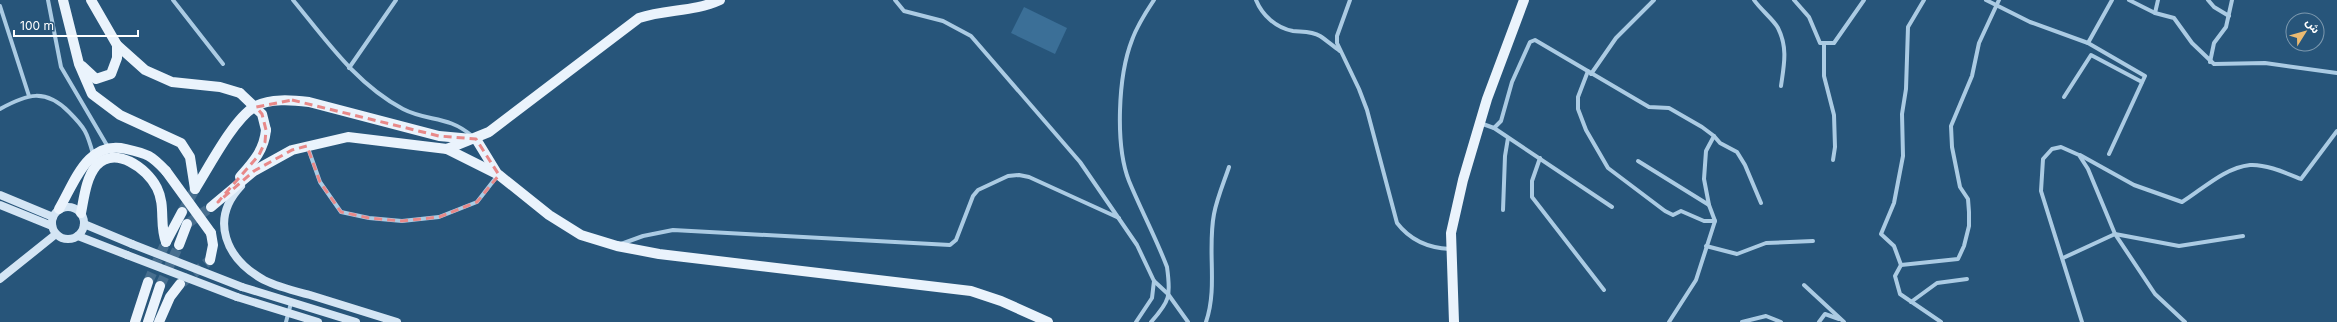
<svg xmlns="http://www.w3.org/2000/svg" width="2337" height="322" viewBox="0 0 2337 322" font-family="Inter,'Noto Sans Arabic',sans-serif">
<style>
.green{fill:#3b6f97}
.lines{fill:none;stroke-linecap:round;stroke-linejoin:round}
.primary-tunnel{stroke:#476e8e;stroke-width:10;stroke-dasharray:10 5;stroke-linecap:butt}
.street{stroke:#abcbe3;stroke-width:4}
.secondary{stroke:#d4e5f4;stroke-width:8}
.primary{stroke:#eaf3fc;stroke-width:10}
.secondary-bridge{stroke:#d4e5f4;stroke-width:8}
.primary-bridge{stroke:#eaf3fc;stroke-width:10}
.marked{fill:none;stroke:#e88989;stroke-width:3;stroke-dasharray:8 5;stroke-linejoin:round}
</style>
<rect width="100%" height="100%" fill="#27557a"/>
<polygon class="green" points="1024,7 1067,28 1055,54 1011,33"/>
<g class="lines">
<g class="primary-tunnel">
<polyline points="182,212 195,189"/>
<polyline points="187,224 211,207"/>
<polyline points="148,282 166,242"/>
<polyline points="182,283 210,260"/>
<polyline points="160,286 179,245"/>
</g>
<g class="street">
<polyline points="48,0 61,67 108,147"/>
<polyline points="173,0 223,64"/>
<path d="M 293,0 C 326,40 356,84 403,109 C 428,122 448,115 472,136"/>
<polyline points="895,0 904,11 943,21 971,36 1080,162 1137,245 1154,281 1168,294 1188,322"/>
<path d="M 1256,0 C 1262,15 1276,28 1293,31 C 1301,32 1312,31 1320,36 C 1326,40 1333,46 1340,51"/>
<path d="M 1350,0 L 1337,36 L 1337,43 L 1359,89 L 1367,110 L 1397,223 C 1410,240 1428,248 1450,249"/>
<path d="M 1754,0 C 1760,9 1774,20 1778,28 C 1788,48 1784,65 1781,86"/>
<polyline points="1794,0 1809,17 1820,43 1834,43 1864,0"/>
<polyline points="1986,0 2030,22 2088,43 2145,76 2109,154"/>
<polyline points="2129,0 2155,13 2174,18 2192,43 2214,64 2265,63 2337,73"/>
<polyline points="2208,0 2214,7 2229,16"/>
<polyline points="0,6 29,96"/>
<polyline points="2155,13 2158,0"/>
<polyline points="1824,43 1824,76 1834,115 1835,147 1833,160"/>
<polyline points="2088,43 2112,0"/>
<polyline points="2210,62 2214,43 2226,27 2232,0"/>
<polyline points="349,68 396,0"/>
<polyline points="1588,71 1578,97 1578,109 1586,130 1608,168 1665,211 1673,215 1681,211 1704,221 1715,221"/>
<polyline points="1591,74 1616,38 1654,0"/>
<polyline points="2064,97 2091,55 2142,82"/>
<path d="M 0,109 C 27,94 45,88 69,112 C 85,128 87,132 93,154"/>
<polyline points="1480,123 1494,128 1612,207"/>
<polyline points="1494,128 1501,121 1512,82 1530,42 1535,40 1649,107 1669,108 1702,127 1714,136 1720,143 1737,152 1745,165 1761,203"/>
<polyline points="308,148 320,182 341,212 369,218 402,221 439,217 477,202 498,175"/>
<path d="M 2080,155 L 2134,185 L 2182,202 C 2203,189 2224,168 2250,165 C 2266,164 2286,173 2301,179 L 2337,131"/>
<polyline points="1540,158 1532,181 1532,197 1604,290"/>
<polyline points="1638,161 1709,205"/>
<polyline points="1503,210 1505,156 1508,138"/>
<polyline points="621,244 643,236 673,230 950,245 956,240 973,196 978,190 1008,176 1019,175 1029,177 1119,218"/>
<polyline points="1706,246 1737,254 1766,243 1813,241"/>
<polyline points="2063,258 2115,234 2179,246 2243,236"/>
<polyline points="1901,265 1894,246 1881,234 1894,203 1903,156 1902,114 1906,89 1908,27 1924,0"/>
<polyline points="1804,285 1844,322"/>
<polyline points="1911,302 1937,283 1967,279"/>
<polyline points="286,322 291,303"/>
<polyline points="1136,322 1152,298 1154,281"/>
<path d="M 1151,322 C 1170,301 1171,296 1167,267 C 1156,238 1141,210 1129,181 C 1115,145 1118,76 1132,40 C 1137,26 1146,12 1154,0"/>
<path d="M 1206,322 C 1218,287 1207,250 1214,214 C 1217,198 1224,182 1229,167"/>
<polyline points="1669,322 1696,280 1715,221 1709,205 1704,179 1706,151 1714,136"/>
<polyline points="1742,322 1766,316 1781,322"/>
<polyline points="1819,322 1825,314 1839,319"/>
<polyline points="1941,322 1900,294 1895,276 1901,265 1958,259 1964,246 1969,226 1969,212 1968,199 1960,187 1952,147 1951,126 1972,76 1979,43 1999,0"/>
<polyline points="2082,322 2041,191 2043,159 2052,149 2061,147 2079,155 2088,169 2115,234 2155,294 2185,322"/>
</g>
<g class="secondary">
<path d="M 241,186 C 209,220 226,259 264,280 C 278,287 295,291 310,295 C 339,304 368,313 397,322"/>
<polyline points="0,195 53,217"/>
<polyline points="0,205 52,226"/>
<circle cx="68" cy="223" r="16"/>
<polyline points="84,224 132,244"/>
<polyline points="78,236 127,255"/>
<polyline points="0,279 56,234"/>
<polyline points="242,287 356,322"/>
<polyline points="237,297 318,322"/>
</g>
<g class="primary">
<polyline points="63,0 79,64 92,94 120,115 181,143 190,157 195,189"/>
<polyline points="91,0 117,45 145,70 172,82 220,87 240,93"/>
<polyline points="82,66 96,79 111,74 117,58 117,45"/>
<polyline points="476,139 498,175"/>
<polyline points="447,149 499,175 549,215 581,235 617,246 659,254 971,291 1001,301 1048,322"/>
<path d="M 240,177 C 254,161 264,150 266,130"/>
<path d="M 195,189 C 209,167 233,120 254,107 C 270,98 292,100 309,102 L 439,136 L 472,139"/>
<path d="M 211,207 L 254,171 L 292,150 L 348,137 L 447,149 L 489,132 L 639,18 C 666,9 694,12 720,0"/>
<path d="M 59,209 C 75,182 87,140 126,149 C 148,154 151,155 166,171"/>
<path d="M 81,213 C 84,198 86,178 96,166 C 115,145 147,168 157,188 C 166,206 159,225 166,242"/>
<polyline points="166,242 182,212"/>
<polyline points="179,245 187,224"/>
<polyline points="210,260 213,245 211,233"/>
<polyline points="135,322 148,282"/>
<polyline points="148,322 160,286"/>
<polyline points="159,322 170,297 180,284"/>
<polyline points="1454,322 1451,233 1463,180 1487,99 1524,0"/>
</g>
<g class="secondary-bridge">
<polyline points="132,244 242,287"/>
<polyline points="127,255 237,297"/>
</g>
<g class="primary-bridge">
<polyline points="240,93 262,114 266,130"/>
<polyline points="166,171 211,233"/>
</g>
</g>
<path class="marked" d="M 292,100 L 439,136 L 476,139 L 499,175 L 477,202 L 439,217 L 402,221 L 369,218 L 341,212 L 320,182 L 307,146 L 292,150 L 254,171 L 218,202 L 259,155 L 265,142 L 266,130 L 262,114 L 256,107 Z"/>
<g transform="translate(2305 32) rotate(53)"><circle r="19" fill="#27557a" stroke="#7d99af"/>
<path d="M0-3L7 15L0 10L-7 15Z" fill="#ebba71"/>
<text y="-6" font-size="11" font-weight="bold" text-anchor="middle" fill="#ffffff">ش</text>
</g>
<path d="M14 30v6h124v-6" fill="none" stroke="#ffffff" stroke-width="2"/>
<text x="20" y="30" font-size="12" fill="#ffffff" stroke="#27557a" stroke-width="3" paint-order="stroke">100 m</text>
</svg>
